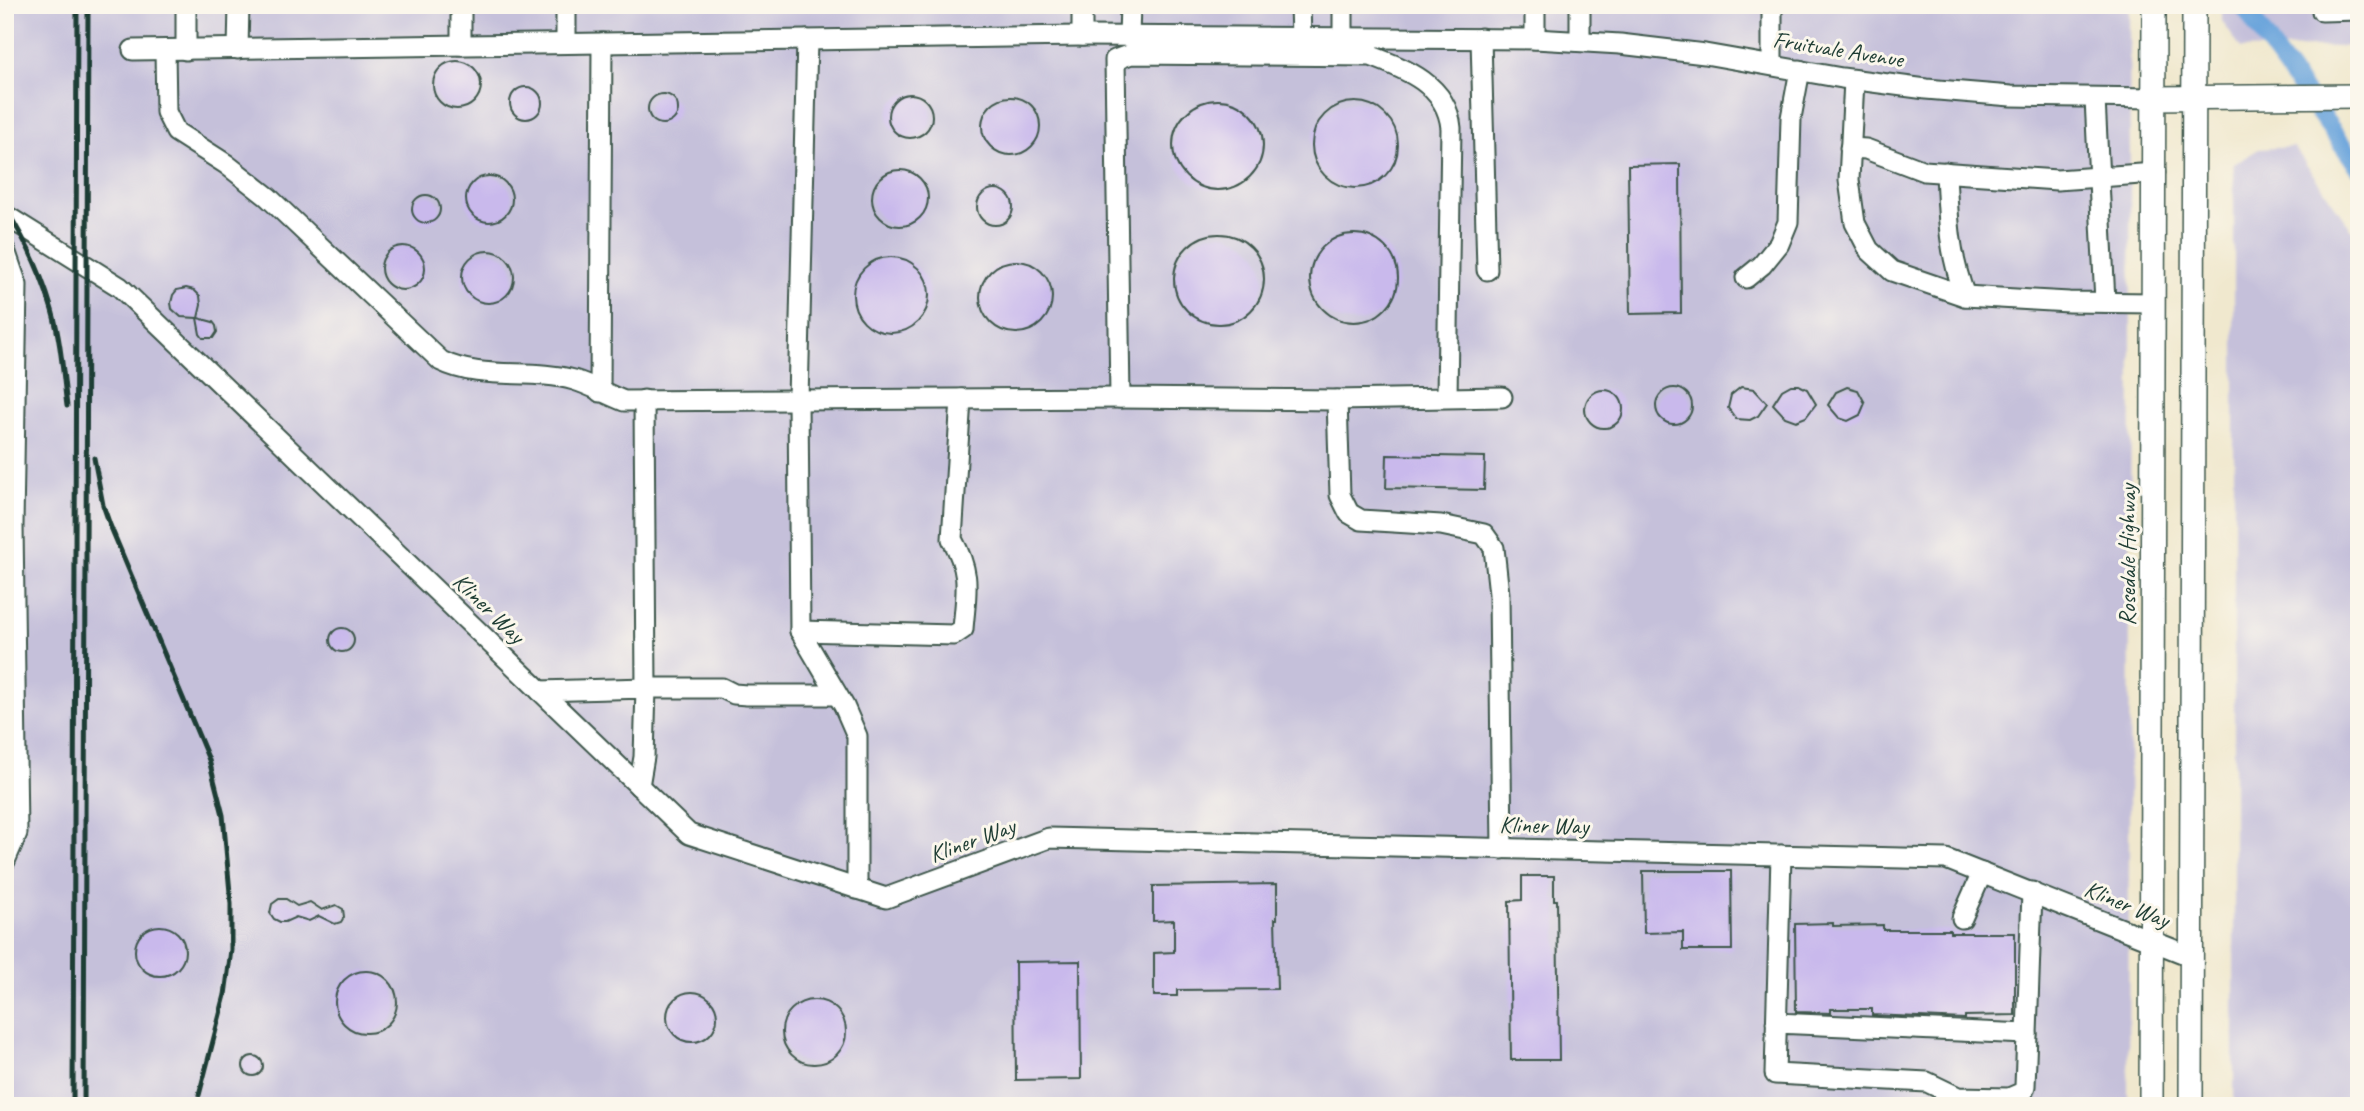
<svg xmlns="http://www.w3.org/2000/svg" width="2364" height="1111" viewBox="0 0 2364 1111" font-family="Caveat,sans-serif">
<style>
.industrial{fill:#c5c0da}
.lines{fill:none;stroke-linecap:round;stroke-linejoin:round}
.canal{stroke:#6ca5dc;stroke-width:19}
.building{fill:#c9b9ec}
.minor-casing{stroke:#3e574b;stroke-width:23}
.major-casing{stroke:#3e574b;stroke-width:26}
.minor{stroke:#fff;stroke-width:19}
.major{stroke:#fff;stroke-width:23}
.rail{stroke:#1f3d34;stroke-width:5}
.labels{text-anchor:middle;dominant-baseline:central;stroke-width:6;stroke-linejoin:round;paint-order:stroke}
.street-label{font-size:24px;fill:#1f3d34;stroke:#fbf7ec}
</style>
<rect width="100%" height="100%" fill="#fbf7ec"/>
<filter id="ink" filterUnits="userSpaceOnUse"><feTurbulence type="fractalNoise" baseFrequency=".0143" numOctaves="2"/><feDisplacementMap in="SourceGraphic" scale="14" xChannelSelector="R" yChannelSelector="G"/><feConvolveMatrix kernelMatrix="1 2 1 2 8 2 1 2 1" color-interpolation-filters="sRGB"/></filter>
<filter id="wash" filterUnits="userSpaceOnUse"><feTurbulence type="fractalNoise" baseFrequency=".00686" numOctaves="4" result="noise"/><feDisplacementMap in="SourceGraphic" scale="28" xChannelSelector="R" yChannelSelector="G"/><feGaussianBlur stdDeviation="1.57" result="paint"/><feColorMatrix in="noise" values="0 0 0 0 0 0 0 0 0 0 0 0 0 0 0 0 0 1.4 0 .05"/><feComposite in="paint" operator="in"/></filter>
<g filter="url(#wash)">
<rect width="100%" height="100%" fill="#f0e8ce"/>
<g class="industrial">
<polygon points="5,5 2129,5 2131,338 2128,1106 5,1106"/>
<polygon points="2222,5 2359,5 2359,46 2241,49 2222,21"/>
<polygon points="2294,147 2359,240 2359,1106 2234,1106 2234,164 2259,149"/>
</g>
<g class="lines">
<polyline class="canal" points="2243,5 2274,51 2359,167"/>
</g>
<g id="blocks">
<g class="building">
<circle cx="457" cy="85" r="24"/>
<circle cx="526" cy="103" r="16"/>
<circle cx="910" cy="116" r="22"/>
<circle cx="663" cy="109" r="15"/>
<circle cx="1011" cy="126" r="29"/>
<circle cx="1218" cy="145" r="45"/>
<circle cx="1355" cy="145" r="43"/>
<polygon points="1680,164 1681,313 1630,314 1628,165"/>
<circle cx="900" cy="198" r="28"/>
<circle cx="489" cy="199" r="23"/>
<circle cx="995" cy="207" r="18"/>
<circle cx="426" cy="209" r="14"/>
<circle cx="1354" cy="278" r="44"/>
<circle cx="1219" cy="279" r="45"/>
<circle cx="403" cy="268" r="22"/>
<circle cx="488" cy="277" r="26"/>
<circle cx="891" cy="295" r="38"/>
<circle cx="1016" cy="297" r="36"/>
<polygon points="186,288 194,290 200,296 201,305 198,318 213,322 216,326 217,332 213,338 203,338 200,334 197,318 181,317 172,309 171,303 173,295 177,290"/>
<polygon points="1791,385 1799,385 1807,389 1816,404 1806,417 1796,421 1785,417 1773,404 1782,390"/>
<polygon points="1741,387 1754,389 1767,403 1758,416 1750,420 1736,419 1728,408 1731,395"/>
<polygon points="1847,387 1858,390 1865,403 1860,415 1848,421 1839,418 1828,405 1836,392"/>
<circle cx="1674" cy="406" r="18"/>
<circle cx="1604" cy="409" r="19"/>
<polygon points="1387,455 1485,457 1484,490 1386,488"/>
<circle cx="342" cy="640" r="12"/>
<polygon points="1643,871 1731,871 1732,950 1683,950 1683,932 1644,933"/>
<polygon points="1522,876 1554,876 1554,900 1557,900 1559,1060 1511,1060 1509,901 1522,900"/>
<polygon points="1277,884 1277,919 1275,919 1277,989 1177,990 1177,996 1154,996 1154,953 1174,952 1174,920 1153,921 1153,886"/>
<polygon points="279,899 286,899 297,906 310,902 322,910 336,905 343,909 344,917 341,922 335,924 319,916 309,921 296,917 285,922 280,922 274,919 270,913 272,904"/>
<polygon points="1833,923 1833,926 1883,925 1883,930 1950,930 1950,933 2015,933 2015,1015 1965,1016 1965,1019 1872,1015 1872,1009 1831,1009 1831,1013 1796,1012 1795,924"/>
<circle cx="160" cy="951" r="25"/>
<polygon points="1080,961 1081,1079 1016,1080 1015,962"/>
<circle cx="366" cy="1002" r="31"/>
<circle cx="692" cy="1017" r="25"/>
<circle cx="814" cy="1032" r="32"/>
<circle cx="253" cy="1066" r="10"/>
</g>
</g>
</g>
<g filter="url(#ink)">
<use href="#blocks" fill-opacity="0" stroke="#3e574b" stroke-width="2"/>
<g class="lines">
<defs>
<g id="minor">
<polyline points="461,5 461,45"/>
<polyline points="566,5 566,43"/>
<polyline points="1300,5 1301,37"/>
<polyline points="1535,5 1535,39"/>
<polyline points="2322,11 2359,10"/>
<polyline points="1082,36 1082,5"/>
<polyline points="1129,36 1130,5"/>
<polyline points="1343,38 1343,5"/>
<polyline points="1481,38 1487,270"/>
<polyline points="807,40 798,399 800,631 844,706 857,736 857,889"/>
<polyline points="1580,41 1580,5"/>
<polyline points="238,49 239,5"/>
<polyline points="133,50 1082,36 1535,39 1620,44 1705,54 1842,78 1926,89 2011,96 2155,98"/>
<path d="M 165,50 L 166,112 L 176,132 L 226,164 L 268,197 L 441,361 C 481,381 531,368 574,380 C 591,385 608,395 624,401 L 1120,398"/>
<polyline points="186,50 186,5"/>
<polyline points="1772,65 1772,5"/>
<polyline points="1854,80 1849,180 1855,223 1869,250 1892,271 1965,296 2069,302 2154,303"/>
<polyline points="2095,99 2105,302"/>
<polyline points="1850,148 1866,149 1924,171 2057,180 2155,173"/>
<path d="M 1946,172 C 1948,218 1949,253 1965,296"/>
<polyline points="5,215 120,287 689,834 886,898 1049,838 1946,859 2190,956"/>
<polyline points="5,250 17,285 13,525 17,833 5,861"/>
<polyline points="1746,278 1762,265 1779,244 1788,222 1791,118 1800,70"/>
<polyline points="600,392 602,43"/>
<path d="M 1447,397 L 1451,128 C 1447,85 1406,69 1371,56 L 1131,54 L 1115,60 L 1120,398 L 1337,400 L 1340,495 L 1349,513 L 1361,520 L 1441,525 L 1484,534 L 1494,548 L 1499,594 L 1502,849"/>
<polyline points="644,400 646,688 722,688 734,694 747,695 837,695"/>
<polyline points="1337,400 1502,397"/>
<path d="M 800,631 L 954,635 L 963,629 C 966,591 972,575 952,539 L 961,399"/>
<polyline points="540,691 646,688 644,757 639,786"/>
<polyline points="1962,918 1982,873"/>
<polyline points="1776,1023 2027,1034 2025,1086 2023,1092 2009,1098 1958,1097 1927,1082 1775,1074 1781,855"/>
<polyline points="2027,1034 2032,892"/>
</g>
<g id="major">
<polyline points="2155,98 2359,96"/>
<polyline points="2151,1106 2154,5"/>
<polyline points="2191,1106 2194,5"/>
</g>
</defs>
<use href="#minor" class="minor-casing"/>
<use href="#major" class="major-casing"/>
<use href="#minor" class="minor"/>
<use href="#major" class="major"/>
<g class="rail">
<path d="M 5,208 C 25,239 42,275 52,310 C 61,341 63,374 67,406"/>
<polyline points="94,458 103,505 110,525 209,760 223,815 231,904 231,950 225,995 199,1095"/>
<polyline points="73,1106 77,5"/>
<polyline points="84,1106 88,5"/>
</g>
</g>
</g>
<g class="labels">
<g class="street-label">
<text transform="translate(1838 49) rotate(9)">Fruitvale Avenue</text>
<text transform="translate(2127 555) rotate(-90)">Rosedale Highway</text>
<text transform="translate(489 608) rotate(44)">Kliner Way</text>
<text transform="translate(1544 825) rotate(1)">Kliner Way</text>
<text transform="translate(972 840) rotate(-20)">Kliner Way</text>
<text transform="translate(2127 904) rotate(22)">Kliner Way</text>
</g>
</g>
<rect width="2364" height="1111" fill="none" stroke="#fbf7ec" stroke-width="28"/>
</svg>
